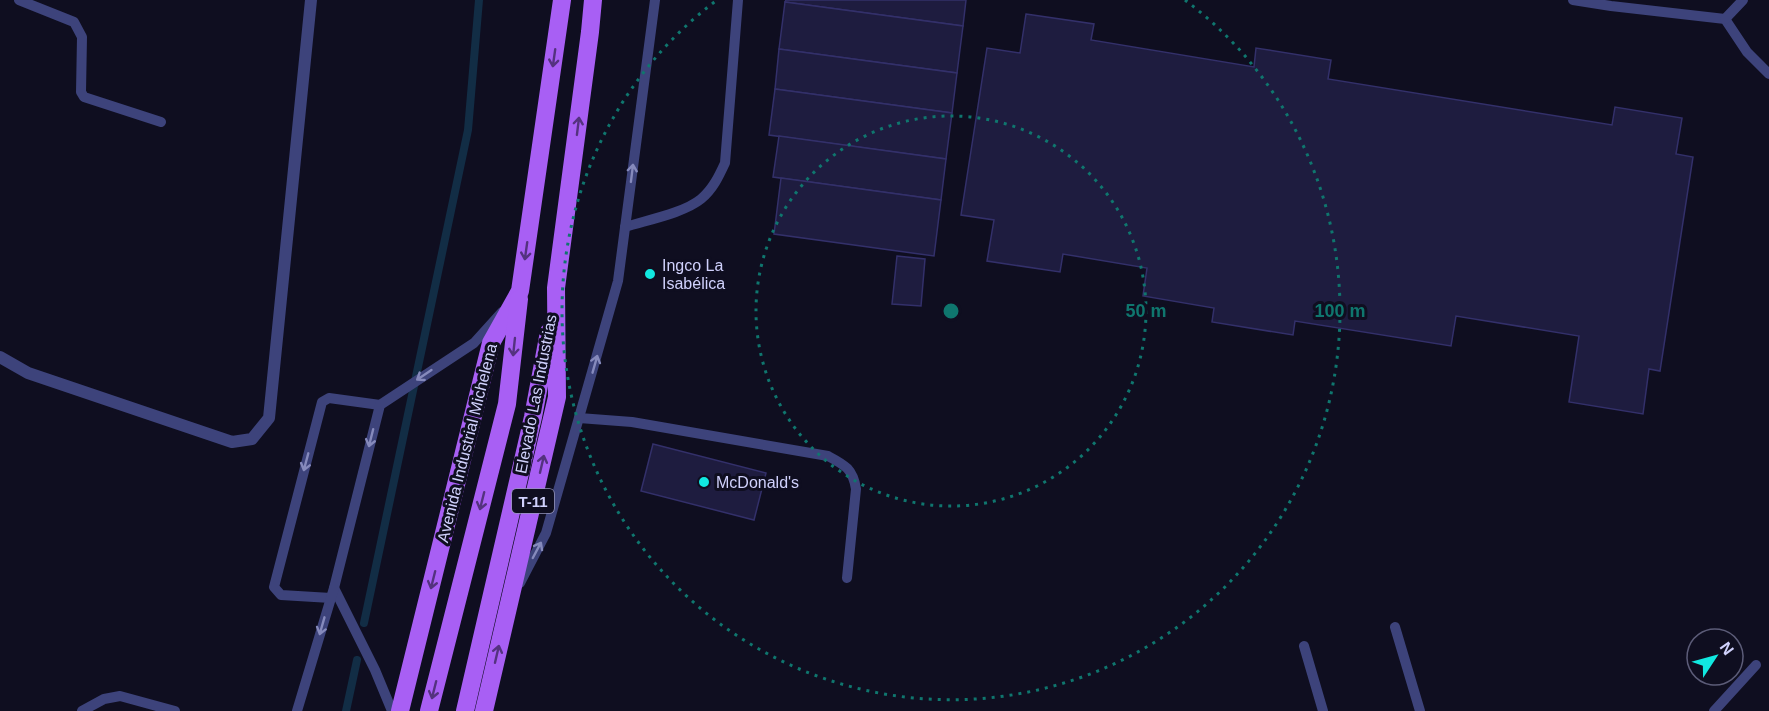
<svg xmlns="http://www.w3.org/2000/svg" width="1769" height="711" viewBox="0 0 1769 711" font-family="Helvetica,sans-serif">
<style>
.lines{fill:none;stroke-linecap:round;stroke-linejoin:round}
.stream{stroke:#122d45;stroke-width:8}
.building{fill:#1e1c3f;stroke:#33306a;stroke-width:1.5}
.lane{stroke:#3d437b;stroke-width:10}
.street{stroke:#3d437b;stroke-width:12}
.primary{stroke:#a85ff4;stroke-width:18}
.oneway{stroke:#54327f}
.oneway2{stroke:#868abc}
.ring{fill:none;stroke:#0f766e;stroke-width:3;stroke-dasharray:3 6}
.poi-dot{fill:#11e8e0;stroke:#0f0e20;stroke-width:2}
.labels{text-anchor:middle;dominant-baseline:central;stroke-width:6;stroke-linejoin:round;paint-order:stroke}
.shield{fill:#0f0e20;stroke:#9696ba;stroke-width:1.5}
.shield-label{font-size:15px;font-weight:bold;fill:#d0d1fc}
.poi-label{font-size:16px;fill:#d0d1fc;stroke:#0f0e20;text-anchor:start}
.street-label{font-size:16px;fill:#d0d1fc;stroke:#0f0e20}
.centre{fill:#0f766e;stroke:#0f0e20;stroke-width:3}
.ring-label{font-size:18px;text-anchor:middle;font-weight:bold;fill:#0f766e;stroke:#0f0e20;stroke-width:6;stroke-linejoin:round;paint-order:stroke}
</style>
<rect width="100%" height="100%" fill="#0f0e20"/>
<g class="lines">
<g class="stream">
<polyline points="364,623 468,130 479,0"/>
<polyline points="346,711 357,660"/>
</g>
</g>
<g class="building">
<polygon points="786,0 966,0 963,26 785,2"/>
<polygon points="785,2 963,26 957,73 779,49"/>
<polygon points="1026,14 1094,24 1091,40 1254,67 1256,48 1331,60 1328,79 1612,125 1615,107 1682,118 1676,154 1693,157 1660,371 1649,369 1643,414 1569,402 1579,336 1456,316 1451,346 1295,321 1293,335 1212,322 1214,308 1143,296 1147,268 1063,254 1060,272 987,261 994,220 961,215 987,48 1020,53"/>
<polygon points="779,49 957,73 952,113 775,89"/>
<polygon points="775,89 952,113 946,159 769,135"/>
<polygon points="779,136 946,159 941,200 773,177"/>
<polygon points="781,178 941,200 934,256 774,234"/>
<polygon points="897,256 925,259 921,306 892,304"/>
<polygon points="653,444 766,473 754,520 641,491"/>
</g>
<g class="lines">
<g class="lane">
<polyline points="19,0 74,22 82,37 81,92 84,97 161,122"/>
<polyline points="1573,0 1611,6 1725,19 1747,52 1769,74"/>
<polyline points="1725,19 1743,0"/>
<path d="M 625,227 C 647,220 684,213 701,199 C 713,189 719,176 725,163 L 738,0"/>
<path d="M 579,418 L 632,422 L 828,456 C 845,465 853,469 856,489 L 847,578"/>
<polyline points="520,583 546,533 618,281 655,0"/>
<polyline points="334,588 375,670 392,711"/>
<polyline points="331,598 281,595 274,587 322,402 329,398 380,405"/>
<polyline points="1395,627 1420,711"/>
<polyline points="1304,646 1323,711"/>
<polyline points="82,711 104,699 120,696 175,711"/>
<polyline points="297,711 334,588 380,405 474,343 502,312"/>
<polyline points="1714,711 1756,665"/>
</g>
<polyline class="street" points="0,357 28,373 232,442 252,439 269,418 311,0"/>
<g class="primary">
<polyline points="400,711 491,343 520,291 562,0"/>
<polyline points="429,711 507,404 519,299"/>
<polyline points="465,711 533,417 549,332"/>
<polyline points="484,711 557,397 556,288 590,32 593,0"/>
</g>
</g>
<defs><path id="oneway-shaft" d="M-6 0H5M1.5-3L5.5 0L1.5 3" fill="none" stroke-width="1.6" stroke-linecap="round" stroke-linejoin="round" transform="scale(1.5)"/></defs>
<g class="oneway">
<use href="#oneway-shaft" transform="translate(554 58) rotate(98)"/>
<use href="#oneway-shaft" transform="translate(578 126) rotate(-83)"/>
<use href="#oneway-shaft" transform="translate(526 251) rotate(98)"/>
<use href="#oneway-shaft" transform="translate(514 347) rotate(96)"/>
<use href="#oneway-shaft" transform="translate(542 464) rotate(-77)"/>
<use href="#oneway-shaft" transform="translate(482 501) rotate(104)"/>
<use href="#oneway-shaft" transform="translate(433 580) rotate(104)"/>
<use href="#oneway-shaft" transform="translate(497 654) rotate(-77)"/>
<use href="#oneway-shaft" transform="translate(434 690) rotate(104)"/>
</g>
<g class="oneway2">
<use href="#oneway-shaft" transform="translate(632 173) rotate(-83)"/>
<use href="#oneway-shaft" transform="translate(595 364) rotate(-74)"/>
<use href="#oneway-shaft" transform="translate(424 375) rotate(146)"/>
<use href="#oneway-shaft" transform="translate(371 438) rotate(104)"/>
<use href="#oneway-shaft" transform="translate(306 462) rotate(105)"/>
<use href="#oneway-shaft" transform="translate(537 550) rotate(-62)"/>
<use href="#oneway-shaft" transform="translate(322 626) rotate(106)"/>
</g>
<g class="ring">
<circle cx="951" cy="311" r="195"/>
<path d="M1185 0A389 389 0 1 1 717 0"/>
</g>
<g class="poi-dot">
<circle cx="650" cy="274" r="6"/>
<circle cx="704" cy="482" r="6"/>
</g>
<g class="labels">
<rect class="shield" x="512" y="489" width="42" height="24" rx="4.5"/>
<g class="shield-label">
<text x="533" y="501">T-11</text>
</g>
<g class="poi-label">
<text x="662" y="265">Ingco La<tspan x="662" dy="18">Isabélica</tspan></text>
<text x="716" y="482">McDonald's</text>
</g>
<g class="street-label">
<text transform="translate(536 394) rotate(-79)">Elevado Las Industrias</text>
<text transform="translate(467 443) rotate(-76)">Avenida Industrial Michelena</text>
</g>
</g>
<circle cx="951" cy="311" r="9" class="centre"/>
<g class="ring-label">
<text x="1146" y="317">50 m</text>
<text x="1340" y="317">100 m</text>
</g>
<g transform="translate(1715 657) rotate(54)"><circle r="28" fill="#0f0e20" stroke="#5c5c78" stroke-width="1.5"/>
<path d="M0-4.5L10 22L0 15L-10 22Z" fill="#11e8e0"/>
<text y="-9" font-size="16" font-weight="bold" text-anchor="middle" fill="#d0d1fc">N</text>
</g>
</svg>
